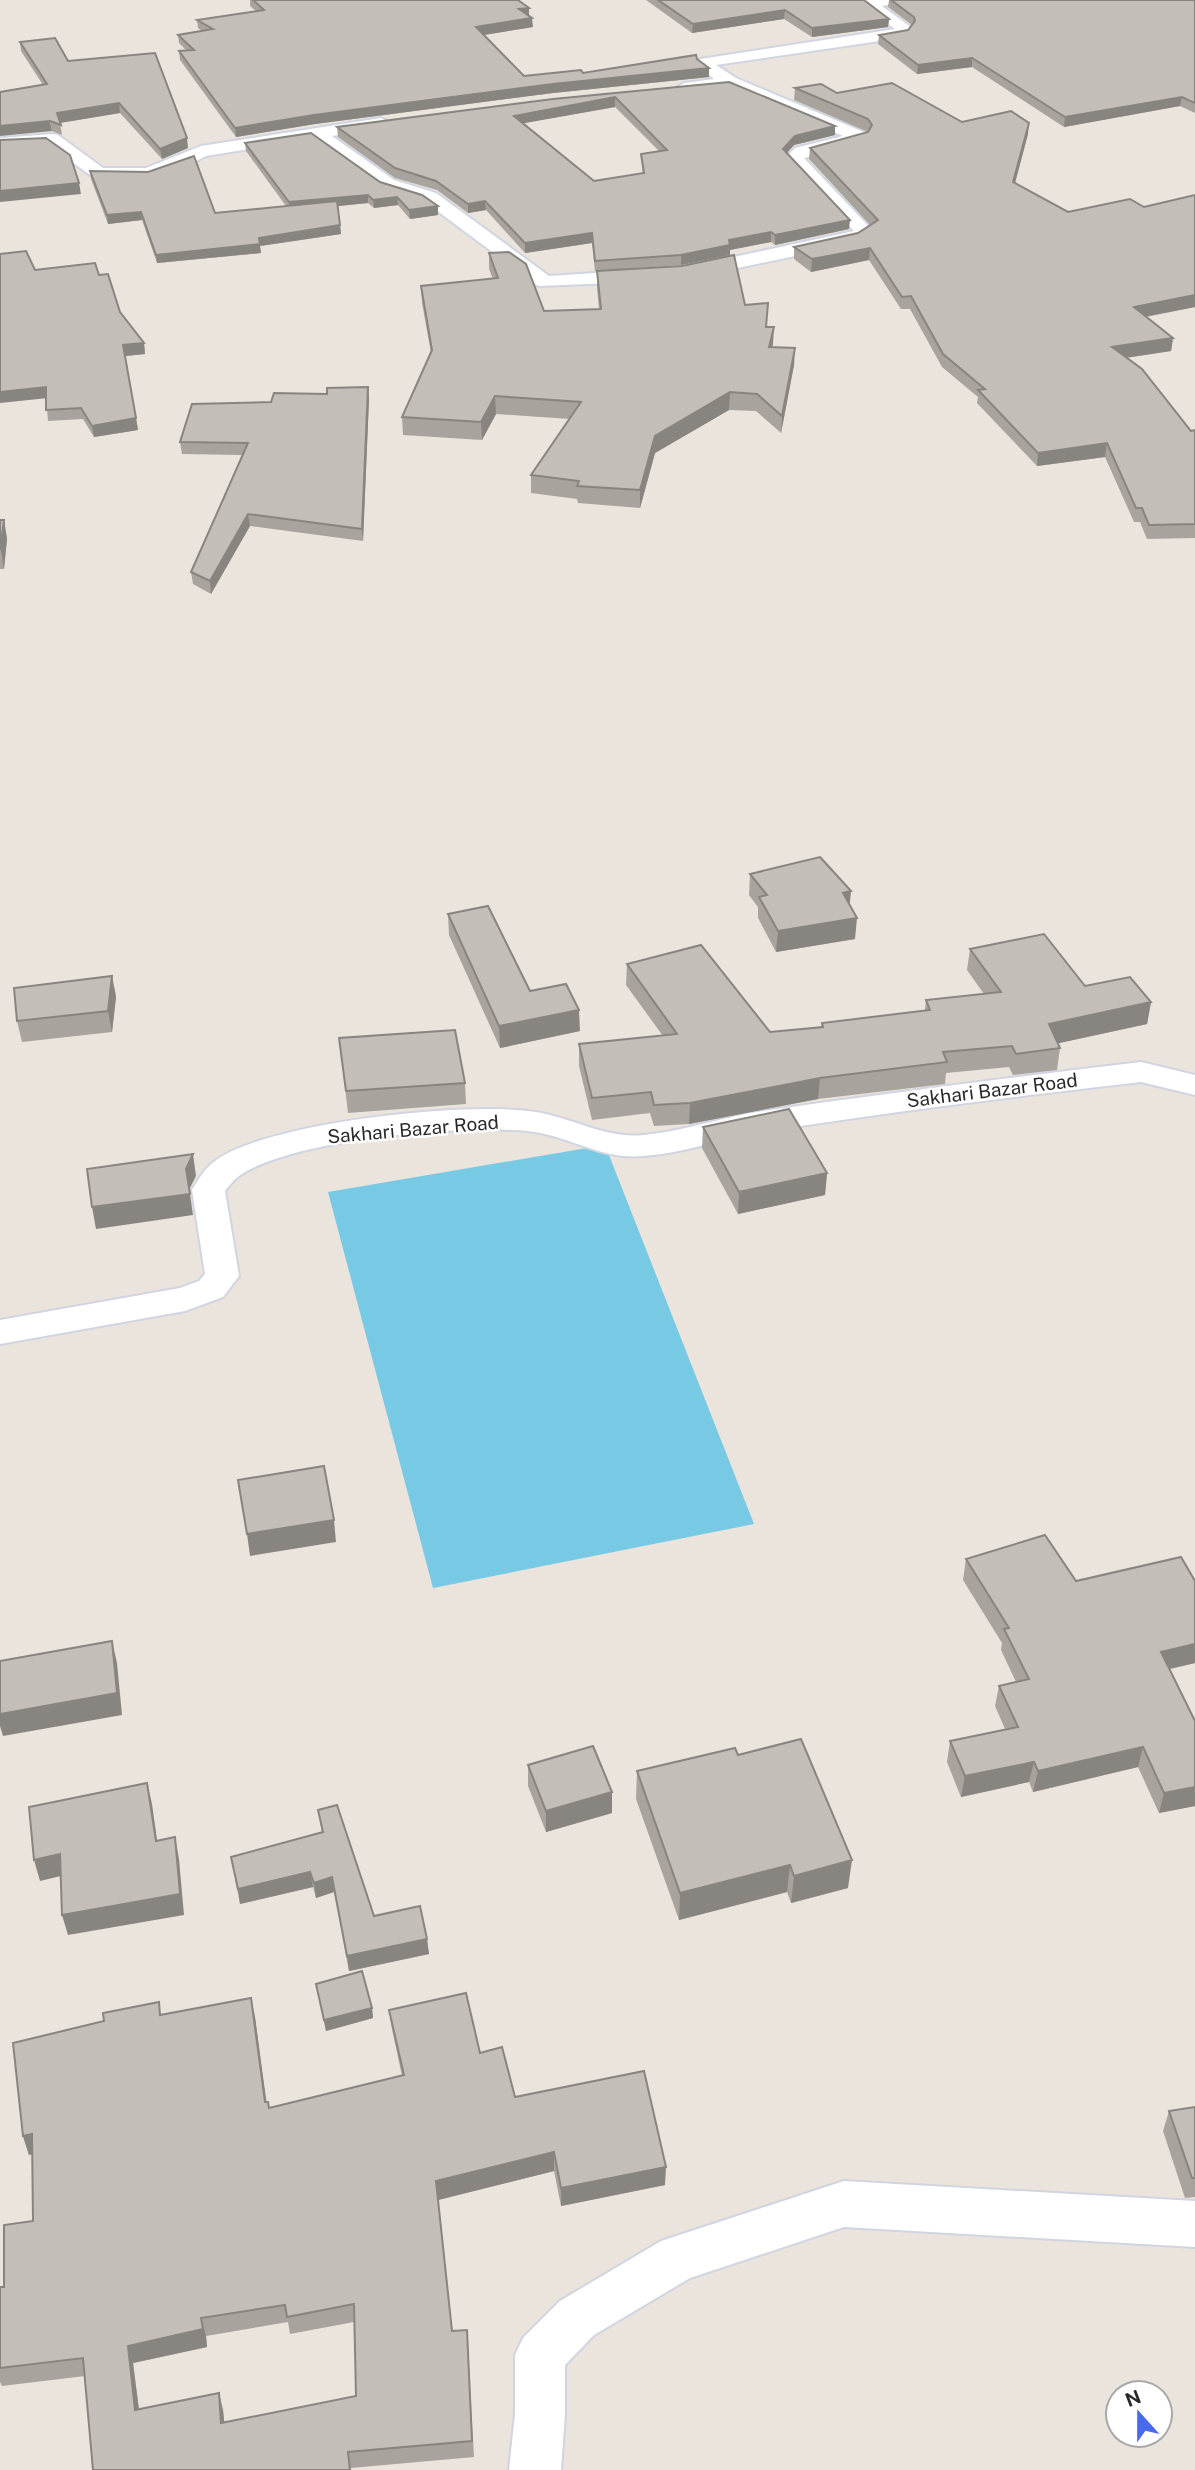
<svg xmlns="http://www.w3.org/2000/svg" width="1195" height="2470" viewBox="0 0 1195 2470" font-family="'Public Sans',sans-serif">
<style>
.water{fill:#77c9e4}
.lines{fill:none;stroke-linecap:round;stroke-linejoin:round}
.street-casing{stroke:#d1d5e1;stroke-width:4}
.street{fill:#fff;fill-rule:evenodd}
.wall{fill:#a8a39d;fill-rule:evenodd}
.shaded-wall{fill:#888580}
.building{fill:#c3beb7;stroke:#888580;stroke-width:2;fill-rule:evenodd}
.labels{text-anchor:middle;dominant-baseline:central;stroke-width:5;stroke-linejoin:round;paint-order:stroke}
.street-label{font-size:19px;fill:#292929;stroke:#fff}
</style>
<rect width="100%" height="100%" fill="#eae4dc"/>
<polygon class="water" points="605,1145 754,1524 433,1588 328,1192"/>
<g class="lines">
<defs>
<g id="street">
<polygon points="865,0 901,0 898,3 882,6 912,28 906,36 900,38 716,65 736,78 866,133 869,137 866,141 804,158 874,232 857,243 690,278 683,276 680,272 683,268 854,231 785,158 795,148 843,136 728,87 684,93 676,88 684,83 714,79 698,66 700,59 895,29 863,7 860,4"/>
<polygon points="381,118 390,123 387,127 332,136 394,180 436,193 549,276 640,270 650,276 640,282 538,286 424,201 382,188 313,139 206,156 187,166 148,178 93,177 48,145 0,148 0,138 52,134 58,135 103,168 146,168 201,146"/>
<path d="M 1141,1062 L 1195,1075 L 1195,1095 L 1141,1082 C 1016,1096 892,1112 767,1131 C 726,1138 685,1153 643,1156 C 604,1160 572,1138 535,1132 C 471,1123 291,1139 239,1176 C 233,1180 229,1186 225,1191 L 239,1276 L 223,1297 L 185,1311 L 0,1344 L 0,1320 L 180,1288 L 199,1281 L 205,1274 L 192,1190 C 198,1180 205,1168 215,1161 C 267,1122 471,1101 536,1112 C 573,1118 606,1139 644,1135 C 684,1131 723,1117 763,1111 C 889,1093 1015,1077 1141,1062 Z"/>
<polygon points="844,2181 1195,2201 1195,2247 844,2227 690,2278 594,2335 565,2365 565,2414 561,2470 509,2470 515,2414 515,2355 523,2338 560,2301 661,2241"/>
</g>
</defs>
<use href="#street" class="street-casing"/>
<use href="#street" class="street"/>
</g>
<g class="wall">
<polygon points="250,0 518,0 529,8 529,16 533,27 484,35 524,76 583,73 697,59 709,68 709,77 553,93 315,124 236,137 180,60 179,51 186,50 179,43 178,35 202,31 198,28 197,20 256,11 250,6"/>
<polygon points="646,0 864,0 889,19 888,27 812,37 784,19 692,33"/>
<polygon points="889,0 1195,0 1195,113 1180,106 1064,127 972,67 917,74 878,44 879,35 908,30 912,25 888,7"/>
<polygon points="20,42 68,61 188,148 162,159 120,113 60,123 62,135 52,131 43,85 21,51"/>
<path d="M 729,82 L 835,126 L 835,135 L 794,145 L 787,153 L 849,229 L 775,245 L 771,242 L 730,250 L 730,255 L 681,265 L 595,271 L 592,243 L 525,253 L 486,210 L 468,213 L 437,190 L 395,178 L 338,137 L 337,127 ZM 615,107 L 659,151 L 641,154 L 643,174 L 594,181 L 523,123 Z"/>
<polygon points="795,88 837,93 962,122 1028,134 1015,183 1068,212 1144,207 1195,195 1195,307 1146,317 1173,338 1171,351 1126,358 1191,431 1195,430 1195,538 1147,539 1140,522 1134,522 1105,457 1037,466 977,403 978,397 942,367 910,309 901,309 869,260 811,272 794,259 794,247 858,233 870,225 809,159 810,148 868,132 794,100"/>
<polygon points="245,143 380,182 438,206 438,215 410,219 398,205 374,208 368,203 338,206 341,234 260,246 261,253 157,263 142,220 108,224 91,179 90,171 215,213 286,206 246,151"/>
<polygon points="489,253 544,311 599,309 597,288 597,271 745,305 767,327 773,344 772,347 794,365 781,433 756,411 729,410 655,453 640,508 578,503 577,499 531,493 531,475 570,419 496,414 482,440 403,435 402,417 431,353 422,303 421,286 493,279 489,269"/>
<polygon points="35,270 99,275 120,312 144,343 145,354 125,356 138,430 94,437 83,419 48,421"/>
<polygon points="368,387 369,399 363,541 250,526 211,594 193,584 191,572 242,455 182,454 180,442 271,402"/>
<polygon points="0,520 4,520 7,539 4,569 0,569"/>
<polygon points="750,874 851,891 849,905 855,939 776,952 758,918 758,907 749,895"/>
<polygon points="448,914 530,991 580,1031 500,1048 449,935"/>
<polygon points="970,949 1085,986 1151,1002 1147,1024 1058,1043 1060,1048 1057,1070 1013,1075 1009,1067 946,1073 945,1084 818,1099 689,1124 654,1126 650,1113 592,1120 579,1066 579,1044 663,1036 626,985 627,964 770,1032 821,1027 822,1023 925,1010 926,1000 984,994 967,970"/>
<polygon points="112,976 116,997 112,1032 22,1042 17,1021"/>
<polygon points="339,1038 465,1083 466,1104 348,1113"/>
<polygon points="703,1127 827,1173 825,1195 738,1214 702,1148"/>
<polygon points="966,1559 1076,1581 1195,1663 1170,1669 1195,1721 1195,1806 1159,1813 1138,1767 1033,1792 1029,1782 961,1797 947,1762 950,1741 1005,1729 995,1706 999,1686 1016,1682 1001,1650 1002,1643 963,1580"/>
<polygon points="738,1755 848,1888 791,1903 787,1892 679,1920 636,1799 637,1771"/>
<polygon points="528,1765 612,1792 612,1813 546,1832 528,1786"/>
<polygon points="318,1810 374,1916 427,1939 429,1954 349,1971 334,1892 316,1898 313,1887 240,1904 231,1857 322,1833"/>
<polygon points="316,1984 372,2008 373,2018 326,2031"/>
<path d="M 389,2010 L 480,2053 L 515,2097 L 665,2185 L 561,2206 L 554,2171 L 438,2200 L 452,2331 L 467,2330 L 474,2457 L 351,2468 L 351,2470 L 93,2470 L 85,2376 L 2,2386 L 0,2382 L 0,2287 L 4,2287 L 33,2221 L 33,2154 L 29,2155 L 23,2136 L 162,2015 L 255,2017 L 266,2102 L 269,2108 L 402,2076 L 392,2029 ZM 288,2322 L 290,2334 L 354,2322 L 356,2396 L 224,2423 L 223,2410 L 139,2409 L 133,2363 L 207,2347 L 206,2336 Z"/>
<polygon points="1195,2107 1195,2197 1185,2198 1163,2131 1169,2111"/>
</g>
<g class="shaded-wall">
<polygon points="529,8 529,16 519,9"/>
<polygon points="785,10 784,19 692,33 693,24"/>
<polygon points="532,18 533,27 477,36 476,27"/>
<polygon points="889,19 888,27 812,37 812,28"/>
<polygon points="972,58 972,67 917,74 918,65"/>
<polygon points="709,68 709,77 553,93 315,124 236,137 235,128 314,115 553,84"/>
<polygon points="615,97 615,107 514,125 514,116"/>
<polygon points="1182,97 1180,106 1064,127 1065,117"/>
<polygon points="119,103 120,113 59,123 57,113"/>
<polygon points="50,121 52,131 0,136 0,126"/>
<polygon points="1029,123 1028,134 1012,194 1013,182"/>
<polygon points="835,126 835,135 794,145 782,158 783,149 795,136"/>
<polygon points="187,138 188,148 162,159 160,149"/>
<polygon points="79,183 81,194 0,202 0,191"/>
<polygon points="368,195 368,203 289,211 289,202"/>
<polygon points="397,197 398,205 374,208 373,200"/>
<polygon points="485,201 486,210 468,213 468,204"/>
<polygon points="438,206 438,215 410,219 409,210"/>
<polygon points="141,212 142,220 108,224 107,215"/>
<polygon points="850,220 849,229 775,245 775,235"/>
<polygon points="340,225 341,234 260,246 261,253 157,263 156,255"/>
<polygon points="771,232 771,242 730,250 730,255 681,265 681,255 729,240"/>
<polygon points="592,233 592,243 525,253 525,243"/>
<polygon points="870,248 869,260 811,272 812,259"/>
<polygon points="1195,295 1195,307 1132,319 1134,307"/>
<polygon points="774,327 773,344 768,364 769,347"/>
<polygon points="1173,338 1171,351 1110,360 1112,347"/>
<polygon points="144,343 145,354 125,356 123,345"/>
<polygon points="795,348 794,365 781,433 782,416"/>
<polygon points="46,387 48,398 0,403 0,392"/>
<polygon points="368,387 369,399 363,541 362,529"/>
<polygon points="730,392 729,410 655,453 640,508 640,490 655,436"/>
<polygon points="495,396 496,414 482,440 481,422"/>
<polygon points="136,418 138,430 94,437 92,426"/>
<polygon points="1107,443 1105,457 1037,466 1038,453"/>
<polygon points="248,514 250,526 211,594 210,581"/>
<polygon points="4,520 7,539 4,569 1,550"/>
<polygon points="851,891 849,912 843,893"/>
<polygon points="857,918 855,939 776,952 778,931"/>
<polygon points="112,976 116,997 112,1032 108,1011"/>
<polygon points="1151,1002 1147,1024 1046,1046 1049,1024"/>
<polygon points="579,1010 580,1031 500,1048 499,1026"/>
<polygon points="820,1078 818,1099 689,1124 690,1103"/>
<polygon points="193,1154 196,1176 189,1190 186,1169"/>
<polygon points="827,1173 825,1195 738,1214 739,1192"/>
<polygon points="190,1194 193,1215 96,1229 92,1207"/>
<polygon points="334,1520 336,1542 250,1556 247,1534"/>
<polygon points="112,1641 117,1663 122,1715 3,1736 0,1726 0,1714"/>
<polygon points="1195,1644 1195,1663 1156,1672 1161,1652"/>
<polygon points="1143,1747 1138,1767 1033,1792 1038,1771"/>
<polygon points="1034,1762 1029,1782 961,1797 965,1776"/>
<polygon points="147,1783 152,1804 160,1862 156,1841"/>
<polygon points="1195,1787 1195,1806 1159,1813 1164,1793"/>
<polygon points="612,1792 612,1813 546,1832 546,1811"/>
<polygon points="175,1837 179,1859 184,1915 68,1935 62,1915"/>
<polygon points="60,1854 65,1875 40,1881 34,1860"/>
<polygon points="852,1860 848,1888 791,1903 794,1876"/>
<polygon points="790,1865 787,1892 679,1920 680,1893"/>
<polygon points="310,1872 313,1887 240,1904 238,1889"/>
<polygon points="332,1877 334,1892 316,1898 314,1883"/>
<polygon points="427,1939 429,1954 349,1971 347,1956"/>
<polygon points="251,1998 255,2017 269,2121 265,2102"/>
<polygon points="372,2008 373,2018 326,2031 324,2020"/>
<polygon points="32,2134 38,2152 29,2155 23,2136"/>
<polygon points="554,2152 554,2171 438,2200 436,2181"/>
<polygon points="666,2167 665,2185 561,2206 561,2188"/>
<polygon points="201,2318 206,2336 207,2347 133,2363 141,2427 135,2410 128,2346"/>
<polygon points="219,2393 223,2410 226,2440 221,2423"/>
</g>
<g class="building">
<polygon points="253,0 518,0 529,8 519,9 532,18 476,27 524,76 581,70 583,73 696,55 697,59 709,68 553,84 314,115 235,128 179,51 194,50 178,35 213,29 197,20 264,10"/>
<polygon points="658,0 864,0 889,19 812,28 785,10 693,24"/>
<polygon points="891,0 1195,0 1195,103 1182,97 1065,117 972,58 918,65 879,35 908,30 915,21 914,17"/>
<polygon points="55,38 68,61 155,53 187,138 160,149 119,103 57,113 61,125 50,121 0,126 0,92 47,84 20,42"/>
<path d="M 729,82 L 835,126 L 795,136 L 783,149 L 850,220 L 775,235 L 771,232 L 729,240 L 730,245 L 681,255 L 595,261 L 592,233 L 525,243 L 485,201 L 468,204 L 436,181 L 395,168 L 337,127 L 553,99 ZM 615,97 L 667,150 L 641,154 L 644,173 L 594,181 L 514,116 Z"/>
<polygon points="892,83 962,122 1011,111 1029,123 1013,182 1068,212 1130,199 1144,207 1195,195 1195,295 1134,307 1173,338 1112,347 1142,369 1191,431 1195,430 1195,524 1149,525 1142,508 1136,508 1107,443 1038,453 978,390 985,389 943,354 911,296 902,297 870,248 812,259 794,247 858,233 878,220 810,148 868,132 872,125 868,119 795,88 821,84 837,93"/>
<polygon points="311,133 380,182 422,195 438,206 409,210 397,197 373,200 368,195 289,202 245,143"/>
<polygon points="46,138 70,155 79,183 0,191 0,140"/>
<polygon points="194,156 215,213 337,201 340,225 259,238 260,244 156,255 141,212 107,215 90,171 148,172"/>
<polygon points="26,251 35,270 95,263 99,275 108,274 120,312 144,343 123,345 136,418 92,426 81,408 46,410 46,387 0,392 0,254"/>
<polygon points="509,252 526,264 544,311 601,309 597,271 682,266 734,255 745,305 768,303 766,327 774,327 769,347 795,348 782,416 757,394 730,392 655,436 640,490 577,486 579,481 531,475 581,402 495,396 481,422 402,417 432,350 421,286 498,278 489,253"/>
<polygon points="368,387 362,529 248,514 210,581 191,572 248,443 180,442 192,404 271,402 274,393 327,394 327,388"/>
<polygon points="0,520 4,520 0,550"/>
<polygon points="820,857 851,891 843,893 857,918 778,931 759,897 767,895 750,874"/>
<polygon points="488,906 530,991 566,984 579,1010 499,1026 448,914"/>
<polygon points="1044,934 1085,986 1130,977 1151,1002 1049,1024 1060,1048 1016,1054 1012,1046 943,1052 947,1062 820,1078 690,1103 654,1105 651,1092 592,1098 579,1044 677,1034 627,964 701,945 770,1032 823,1027 822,1023 930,1010 926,1000 1001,992 970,949"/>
<polygon points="112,976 108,1011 17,1021 14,988"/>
<polygon points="455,1030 465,1083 346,1091 339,1038"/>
<polygon points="789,1109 827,1173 739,1192 703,1127"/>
<polygon points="193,1154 186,1169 190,1194 92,1207 87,1169"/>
<polygon points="324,1466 334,1520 247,1534 238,1480"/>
<polygon points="1045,1535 1076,1581 1181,1557 1195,1581 1195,1644 1161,1652 1195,1721 1195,1787 1164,1793 1143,1747 1038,1771 1034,1762 965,1776 950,1741 1018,1727 999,1686 1029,1679 1004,1629 1009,1628 966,1559"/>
<polygon points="112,1641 117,1693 0,1714 0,1661"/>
<polygon points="801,1739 852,1860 794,1876 790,1865 680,1893 637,1771 735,1748 738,1755"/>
<polygon points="593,1746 612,1792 546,1811 528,1765"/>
<polygon points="147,1783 156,1841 175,1837 180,1894 62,1915 60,1854 34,1860 29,1807"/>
<polygon points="337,1805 374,1916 420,1906 427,1939 347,1956 332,1877 314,1883 310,1872 238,1889 231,1857 323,1832 318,1810"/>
<polygon points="362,1971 372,2008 324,2020 316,1984"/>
<path d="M 466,1993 L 480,2053 L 502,2047 L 515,2097 L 644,2071 L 666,2167 L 561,2188 L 554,2152 L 436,2181 L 452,2331 L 467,2330 L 472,2441 L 348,2452 L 350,2470 L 93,2470 L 83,2358 L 0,2368 L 0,2287 L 4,2287 L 4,2225 L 33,2221 L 32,2134 L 23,2136 L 13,2043 L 104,2021 L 103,2013 L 159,2002 L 160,2015 L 251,1998 L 265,2102 L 268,2102 L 269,2108 L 404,2075 L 389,2010 ZM 354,2304 L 356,2396 L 221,2423 L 219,2393 L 135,2410 L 128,2346 L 203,2329 L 201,2318 L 285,2305 L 287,2317 Z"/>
<polygon points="1195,2107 1195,2178 1192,2178 1169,2111"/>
</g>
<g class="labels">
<g class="street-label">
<text transform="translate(992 1090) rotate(-7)">Sakhari Bazar Road</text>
<text transform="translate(413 1129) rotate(-5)">Sakhari Bazar Road</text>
</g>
</g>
<g transform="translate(1139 2414) rotate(339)"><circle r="33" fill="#ffffff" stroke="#a9a9a9" stroke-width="2"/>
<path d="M0-5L12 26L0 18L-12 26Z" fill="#486aeb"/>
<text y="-10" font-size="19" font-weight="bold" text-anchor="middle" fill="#292929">N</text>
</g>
</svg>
